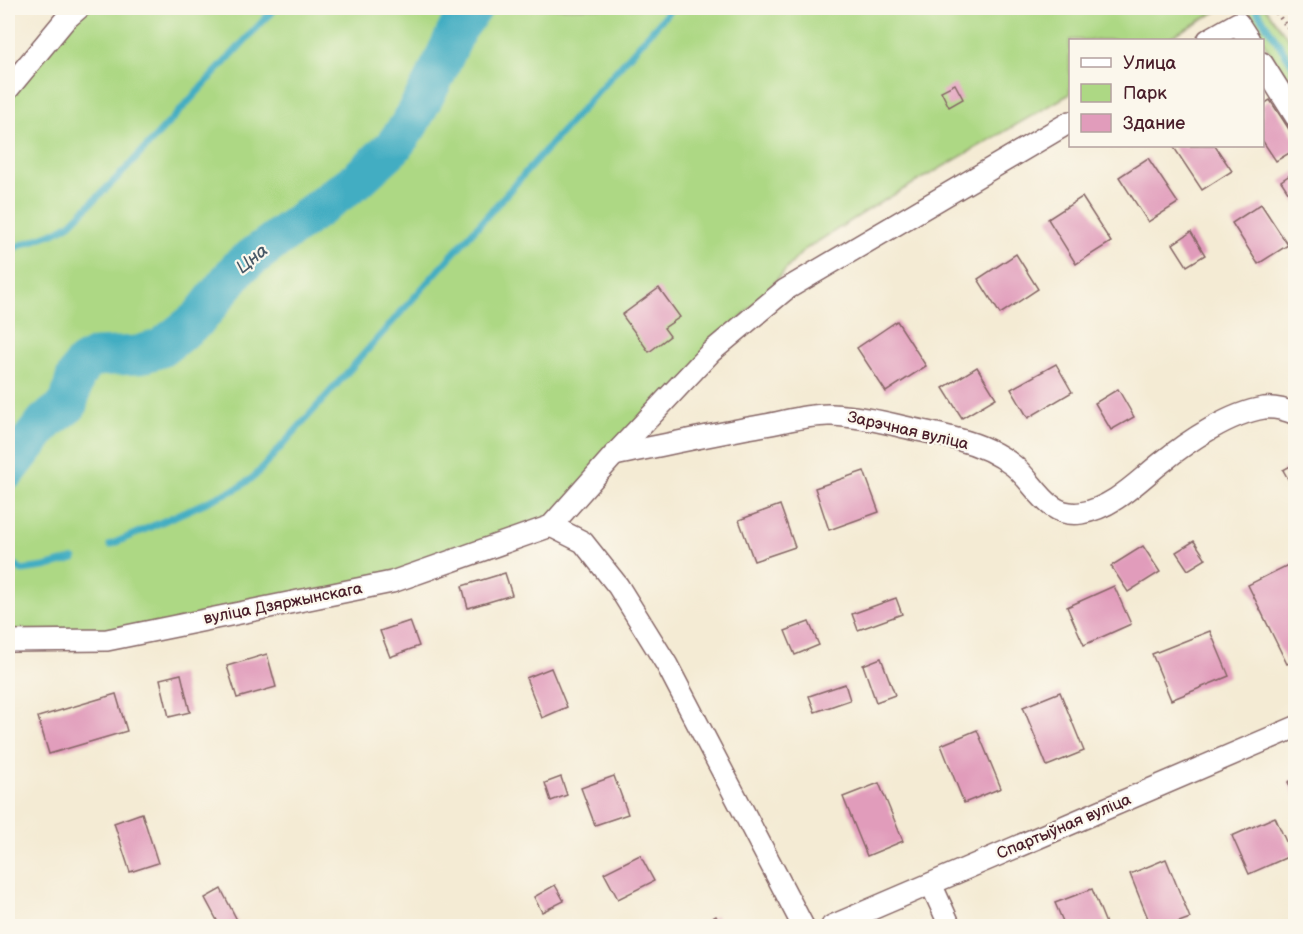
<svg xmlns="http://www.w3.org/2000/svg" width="1303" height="934" viewBox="0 0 1303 934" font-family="'Balsamiq Sans',sans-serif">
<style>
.green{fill:#add884;stroke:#7c7c58;stroke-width:1.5}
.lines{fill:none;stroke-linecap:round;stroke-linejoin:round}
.stream{stroke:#43adc2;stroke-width:7}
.river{stroke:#43adc2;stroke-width:39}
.building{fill:#e19cbb}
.minor-casing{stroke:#866666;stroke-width:24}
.path{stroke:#866666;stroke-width:4;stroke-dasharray:1.5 4.5;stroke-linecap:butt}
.minor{stroke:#fff;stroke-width:21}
.labels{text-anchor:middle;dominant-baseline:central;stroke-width:4.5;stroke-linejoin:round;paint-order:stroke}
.street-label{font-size:16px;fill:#4a1f2b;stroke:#fbf7ec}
.water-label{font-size:18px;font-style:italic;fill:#475867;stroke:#fbf7ec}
</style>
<rect width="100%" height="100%" fill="#fbf7ec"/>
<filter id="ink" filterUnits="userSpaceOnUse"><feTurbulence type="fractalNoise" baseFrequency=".0167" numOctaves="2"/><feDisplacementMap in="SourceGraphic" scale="12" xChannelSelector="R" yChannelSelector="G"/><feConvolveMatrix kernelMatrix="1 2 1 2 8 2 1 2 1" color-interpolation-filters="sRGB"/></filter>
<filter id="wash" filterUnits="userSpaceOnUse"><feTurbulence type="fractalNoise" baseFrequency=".008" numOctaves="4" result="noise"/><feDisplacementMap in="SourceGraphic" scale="24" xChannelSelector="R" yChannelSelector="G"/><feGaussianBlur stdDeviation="1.35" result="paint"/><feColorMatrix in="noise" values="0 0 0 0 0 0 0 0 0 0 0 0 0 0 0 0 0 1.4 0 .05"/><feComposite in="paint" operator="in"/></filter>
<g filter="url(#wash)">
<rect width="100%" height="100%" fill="#f4ebd4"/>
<g class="green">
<polygon points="79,8 1223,8 1165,40 1070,40 1070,94 876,205 804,250 614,455 551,526 392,582 107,640 8,641 8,89"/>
<polygon points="1241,8 1265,8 1295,47 1295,87 1293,88"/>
</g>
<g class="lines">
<g class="stream">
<polyline points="1255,8 1296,70"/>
<polyline points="8,250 56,232 70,224 125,170 275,8"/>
<polyline points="110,545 238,488 255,476 672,8"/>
<polyline points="8,559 22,570 44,567 74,559"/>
</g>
<polyline class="river" points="8,470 45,422 68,405 75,378 83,364 95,357 138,355 161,348 199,318 239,267 358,179 393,147 409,125 435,77 458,28 473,8"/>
</g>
<g id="blocks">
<g class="building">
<polygon points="955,84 963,99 949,107 941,91"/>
<polygon points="1270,100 1296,140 1296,149 1276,161 1262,140 1262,105"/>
<polygon points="1173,146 1215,146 1232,171 1202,190"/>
<polygon points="1148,158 1178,203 1148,222 1119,177"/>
<polygon points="1296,171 1296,204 1281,181"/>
<polygon points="1082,197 1111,242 1076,264 1048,219"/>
<polygon points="1261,204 1288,245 1258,264 1232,223"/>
<polygon points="1191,232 1205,255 1187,266 1173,244"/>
<polygon points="1016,254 1038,289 1000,314 978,279"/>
<polygon points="659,288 680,317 664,328 670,336 649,352 622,315"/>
<polygon points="897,321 926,366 886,392 857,348"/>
<polygon points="1056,364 1072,392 1028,418 1011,389"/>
<polygon points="977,367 996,398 962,418 943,388"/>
<polygon points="1118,389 1134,417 1111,430 1095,403"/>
<polygon points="1296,463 1296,493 1283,470"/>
<polygon points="864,471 879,512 829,530 815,488"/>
<polygon points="780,505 795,547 754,561 739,520"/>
<polygon points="1194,541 1206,559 1188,570 1176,552"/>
<polygon points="1143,546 1160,572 1128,592 1111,566"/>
<polygon points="1296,561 1296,660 1287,664 1248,585"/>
<polygon points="505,573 512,595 468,608 462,586"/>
<polygon points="1114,586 1131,624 1084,645 1067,607"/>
<polygon points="896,598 902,614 858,630 852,614"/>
<polygon points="410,621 419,646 390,657 380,631"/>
<polygon points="809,622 819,645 795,655 785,631"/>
<polygon points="1210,631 1229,676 1171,700 1152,654"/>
<polygon points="267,654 276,687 237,698 227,666"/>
<polygon points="881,658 895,695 876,702 863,665"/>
<polygon points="551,668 567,707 542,718 526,678"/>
<polygon points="181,674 190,712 169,717 160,679"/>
<polygon points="845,684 850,700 815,712 809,696"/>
<polygon points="1060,692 1084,751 1047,766 1023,707"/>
<polygon points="116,694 127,731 49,754 38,717"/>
<polygon points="977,730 1001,788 964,803 941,745"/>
<polygon points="614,776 628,814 595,825 581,788"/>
<polygon points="561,777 567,795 551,801 545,783"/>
<polygon points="1296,778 1296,798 1288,782"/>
<polygon points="879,783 903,841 867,856 843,797"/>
<polygon points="142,813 158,863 130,872 114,823"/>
<polygon points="1275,817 1292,855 1249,874 1232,836"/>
<polygon points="640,855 654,881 618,899 604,873"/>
<polygon points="1166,859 1190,918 1168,926 1151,926 1130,874"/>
<polygon points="555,885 564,901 542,912 534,897"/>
<polygon points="221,889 238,922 229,926 220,926 205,898"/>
<polygon points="1092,889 1107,926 1065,926 1055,903"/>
<polygon points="716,916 721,926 697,926"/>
</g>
</g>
</g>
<g filter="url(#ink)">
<use href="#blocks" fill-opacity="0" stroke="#866666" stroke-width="1.5"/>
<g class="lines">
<defs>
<g id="minor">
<polyline points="1208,40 1238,23 1249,40"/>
<polyline points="1262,63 1296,117"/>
<polyline points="8,89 65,20 79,8"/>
<path d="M 614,455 C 664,445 714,434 765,425 C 787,421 810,414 832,415 C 857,416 880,421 904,427 C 921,431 939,434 957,439 C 977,444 998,453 1014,466 C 1036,484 1047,518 1081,513 C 1113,508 1137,482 1161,463 C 1188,441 1230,413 1264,408 C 1275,407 1286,410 1296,414"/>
<polyline points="551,526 583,542 618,586 667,665 803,926"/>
<polyline points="8,641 107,640 392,582 551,526 614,455 711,352 785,290 1070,122"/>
<polyline points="931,884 950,926"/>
<polyline points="832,926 1296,727"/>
</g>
</defs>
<use href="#minor" class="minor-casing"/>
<polyline class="path" points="1273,8 1296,39"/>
<use href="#minor" class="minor"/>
</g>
</g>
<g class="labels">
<g class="street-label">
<text transform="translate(908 431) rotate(13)">Зарэчная вуліца</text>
<text transform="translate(283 604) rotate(-11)">вуліца Дзяржынскага</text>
<text transform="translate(1064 827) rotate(-23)">Спартыўная вуліца</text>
</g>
<g class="water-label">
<text transform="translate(252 259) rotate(-40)">Цна</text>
</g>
</g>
<rect width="1303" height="934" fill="none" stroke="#fbf7ec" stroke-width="30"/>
<rect x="1069" y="39" width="195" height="108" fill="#fbf7ec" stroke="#b4a19f" stroke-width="1.5"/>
<rect x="1081" y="58" width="30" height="9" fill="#ffffff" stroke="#b4a19f" stroke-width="1.5"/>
<text x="1123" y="69" font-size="18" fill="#4a1f2b">Улица</text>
<rect x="1081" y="84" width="30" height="18" fill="#add884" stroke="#b4a19f" stroke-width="1.5"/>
<text x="1123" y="99" font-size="18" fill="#4a1f2b">Парк</text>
<rect x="1081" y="114" width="30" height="18" fill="#e19cbb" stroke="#b4a19f" stroke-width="1.5"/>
<text x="1123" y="129" font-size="18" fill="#4a1f2b">Здание</text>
</svg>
